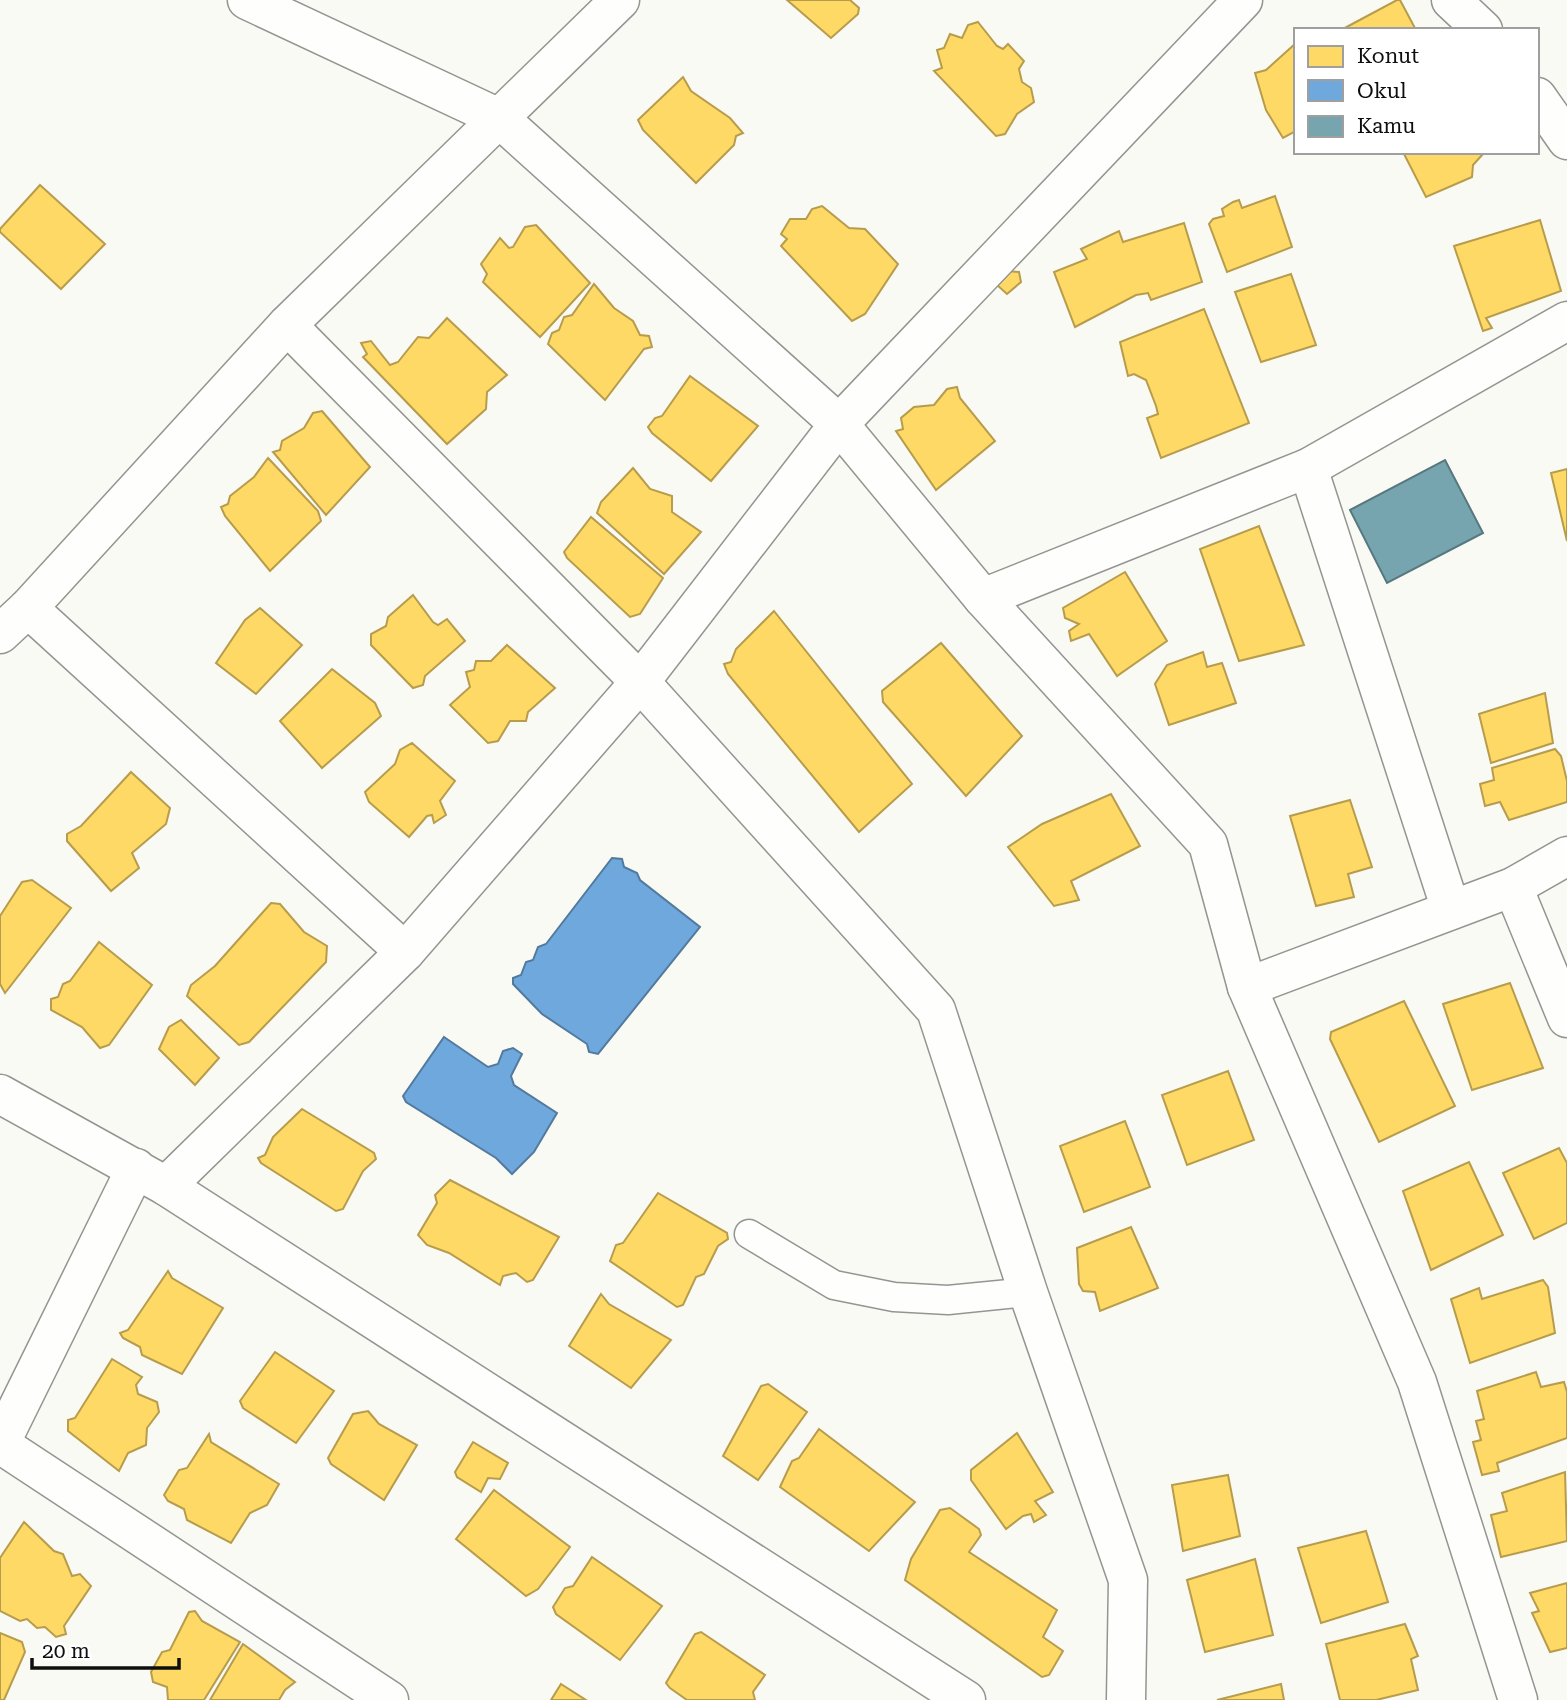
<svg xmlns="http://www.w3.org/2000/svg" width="1567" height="1700" viewBox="0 0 1567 1700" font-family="'Roboto Serif',serif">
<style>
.homes{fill:#ffd966;stroke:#b79c4c;stroke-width:2}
.schools{fill:#6fa8dc;stroke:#527a9e;stroke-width:2}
.public{fill:#76a5af;stroke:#57787f;stroke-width:2}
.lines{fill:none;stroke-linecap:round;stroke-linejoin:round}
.service-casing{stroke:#949492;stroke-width:31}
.minor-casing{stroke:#949492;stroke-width:41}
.tertiary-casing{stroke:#949492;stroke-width:41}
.service{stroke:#fefefd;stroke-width:28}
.minor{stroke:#fefefd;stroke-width:38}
.tertiary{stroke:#fefefd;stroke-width:38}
</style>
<rect width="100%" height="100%" fill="#fafaf4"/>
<g class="homes">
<polygon points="787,0 850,0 859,8 858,14 831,38"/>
<polygon points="1397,0 1400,0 1416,30 1341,30"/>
<polygon points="978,22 997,46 1003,49 1008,44 1024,61 1019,69 1022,82 1031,88 1034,102 1017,114 1005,134 996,136 934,71 942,68 937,50 944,48 950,34 962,38 968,25"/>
<polygon points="1296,43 1296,131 1283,138 1266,110 1255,73 1266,70"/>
<polygon points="683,77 691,91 730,118 743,133 736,136 734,145 696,183 643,130 638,120"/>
<polygon points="1403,152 1490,152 1483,154 1473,165 1472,177 1426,197"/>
<polygon points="40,185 105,244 61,289 0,232 0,229"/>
<polygon points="1275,196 1292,247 1227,272 1209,224 1213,219 1224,216 1222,209 1233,202 1239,200 1242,208"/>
<polygon points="822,206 849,228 865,229 898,264 865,314 852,321 781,246 787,239 781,234 790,219 806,219 812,209"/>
<polygon points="1540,220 1561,291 1486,318 1492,328 1483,331 1454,246"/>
<polygon points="1184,223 1202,282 1151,300 1148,293 1136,295 1075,327 1054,272 1087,259 1081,249 1119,231 1123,242"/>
<polygon points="536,225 590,283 540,337 483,282 487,274 481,264 500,238 509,248 513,247 525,227"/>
<polygon points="1008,271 1019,272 1021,282 1007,294 997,285"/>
<polygon points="1291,274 1316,345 1261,362 1235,292"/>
<polygon points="594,284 614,308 633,321 640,335 649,336 652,347 644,349 605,400 548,344 552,333 559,330 564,317 572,315"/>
<polygon points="1204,309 1249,423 1161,458 1147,418 1158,414 1156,406 1146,380 1134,374 1128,376 1120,342"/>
<polygon points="447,318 507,375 487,392 486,409 447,444 363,357 367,354 361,343 371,341 390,365 398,362 418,337 429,338"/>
<polygon points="690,376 758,426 711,481 652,433 648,427 655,418 662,416"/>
<polygon points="957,387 960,398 995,441 936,490 896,431 903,429 901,418 914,407 934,405 947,389"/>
<polygon points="322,411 370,467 326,515 273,452 280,450 282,441 304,428 313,413"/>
<polygon points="268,458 318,511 321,521 270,571 225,516 221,507 228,504 230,496 254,477"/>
<polygon points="633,468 650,489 672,496 672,512 701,532 664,574 597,513 601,502"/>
<polygon points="1567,469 1567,541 1551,473"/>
<polygon points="591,517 663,578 640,614 630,617 567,558 564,552"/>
<polygon points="1259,526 1304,645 1239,661 1200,549"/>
<polygon points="1125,572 1167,641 1117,676 1089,634 1071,641 1069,631 1079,624 1065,618 1063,608"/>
<polygon points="413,595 433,622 438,625 447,619 465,641 425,676 423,685 413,688 371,645 371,634 386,626 388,617"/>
<polygon points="260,608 302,645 256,694 216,663 245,620"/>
<polygon points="774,611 912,784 859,832 728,674 724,664 731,662 736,649"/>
<polygon points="941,643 1022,736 966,796 883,702 882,691"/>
<polygon points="507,645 555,688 528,712 526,721 510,721 498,741 488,743 450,705 470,687 466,672 474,670 476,661 491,661"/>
<polygon points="1203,652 1207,667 1222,663 1236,703 1169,725 1155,684 1167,665"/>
<polygon points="332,669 375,703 381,716 322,768 280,721"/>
<polygon points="1545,693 1553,743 1491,763 1479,714"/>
<polygon points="412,743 455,781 440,801 446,815 434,823 432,815 427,816 409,837 369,802 365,792 395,764 400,750"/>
<polygon points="1555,749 1561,756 1567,781 1567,802 1509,820 1500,802 1485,806 1480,784 1494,780 1492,768"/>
<polygon points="131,772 170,808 166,824 132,853 139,868 111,891 67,841 67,834 81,826"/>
<polygon points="1111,794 1140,846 1071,881 1079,900 1054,906 1008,847 1042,824"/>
<polygon points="1350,800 1372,867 1348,874 1354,897 1316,906 1290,816"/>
<polygon points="32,880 71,908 5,993 0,984 0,916 22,882"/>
<polygon points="271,903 280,904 304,932 327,946 326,962 249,1042 239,1045 187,996 191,985 215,966"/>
<polygon points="99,942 152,985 109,1045 100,1048 82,1027 51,1010 51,999 58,997 63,984 70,981"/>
<polygon points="1510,983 1543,1068 1472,1090 1443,1004"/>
<polygon points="1404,1001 1455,1106 1379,1142 1330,1039 1331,1032"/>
<polygon points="181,1020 219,1058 195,1085 159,1049 169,1027"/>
<polygon points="1228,1071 1254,1140 1187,1165 1162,1095"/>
<polygon points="302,1109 374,1153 376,1159 363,1171 343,1209 336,1211 261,1163 258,1158 265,1155 273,1137"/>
<polygon points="1125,1121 1150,1187 1084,1212 1060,1146"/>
<polygon points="1559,1148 1567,1163 1567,1223 1534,1239 1503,1173"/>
<polygon points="1469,1162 1503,1235 1431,1270 1403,1191"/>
<polygon points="450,1180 559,1237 533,1280 527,1282 516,1273 503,1276 500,1285 449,1253 427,1245 418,1235 437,1203 435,1195"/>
<polygon points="658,1193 727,1233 728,1239 718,1246 704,1274 696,1277 683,1305 677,1307 610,1261 616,1245 623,1243"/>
<polygon points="1131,1227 1158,1288 1100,1311 1095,1292 1083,1291 1079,1284 1077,1248"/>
<polygon points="168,1271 172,1278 223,1308 182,1374 142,1355 140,1347 123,1338 120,1333 128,1330"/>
<polygon points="1543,1280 1548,1287 1555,1333 1470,1363 1451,1299 1479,1288 1482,1299"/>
<polygon points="601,1294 609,1304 671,1340 631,1388 569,1346"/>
<polygon points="275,1352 334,1391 296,1443 243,1408 240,1401"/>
<polygon points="112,1359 142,1377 136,1385 138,1394 157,1402 159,1412 147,1428 146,1445 128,1453 119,1471 68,1431 68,1420 75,1418"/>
<polygon points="1536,1372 1541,1387 1564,1382 1567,1392 1567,1438 1497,1463 1499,1471 1482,1475 1473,1442 1481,1440 1476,1421 1484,1419 1477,1391"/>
<polygon points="768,1384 807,1412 758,1480 723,1456 761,1386"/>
<polygon points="368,1411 379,1424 417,1445 384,1500 331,1464 328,1458 353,1414"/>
<polygon points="819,1429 915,1502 869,1551 780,1487 792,1461 799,1458"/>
<polygon points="1017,1433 1053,1492 1035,1501 1046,1515 1034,1522 1031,1514 1023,1516 1006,1529 971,1480 971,1470"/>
<polygon points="209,1434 211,1442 279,1484 267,1505 250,1513 231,1543 187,1520 184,1509 168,1501 164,1495 179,1470 187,1468"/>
<polygon points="473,1442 508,1463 500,1479 488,1478 481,1492 457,1477 455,1472"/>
<polygon points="1565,1472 1567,1541 1501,1557 1491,1515 1507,1511 1502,1493"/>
<polygon points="1228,1475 1240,1536 1183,1551 1172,1485"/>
<polygon points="494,1490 570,1547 538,1589 526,1596 456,1539"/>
<polygon points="950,1508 979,1529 981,1535 969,1552 1057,1610 1043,1637 1063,1651 1049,1675 1042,1677 905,1580 911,1559 940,1510"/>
<polygon points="24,1522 54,1551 63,1554 72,1576 80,1574 91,1586 64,1626 66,1634 56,1637 45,1627 37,1628 27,1619 20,1621 0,1611 0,1558"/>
<polygon points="1366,1531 1388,1602 1321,1623 1298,1548"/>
<polygon points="592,1557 662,1606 620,1660 556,1614 553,1607 565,1588 573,1586"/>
<polygon points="1255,1559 1273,1635 1205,1652 1187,1580"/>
<polygon points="1567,1583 1567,1648 1550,1652 1532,1613 1539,1611 1530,1593"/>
<polygon points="195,1611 202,1621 240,1642 204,1700 168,1700 167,1687 153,1682 151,1672 162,1652 170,1650 189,1612"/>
<polygon points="1405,1624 1418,1656 1411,1659 1418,1690 1376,1700 1340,1700 1326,1644"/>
<polygon points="701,1632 765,1675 753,1692 755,1700 687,1700 670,1688 666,1683 695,1634"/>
<polygon points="0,1633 22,1642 25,1652 4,1700 0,1700"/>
<polygon points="243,1644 295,1682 285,1690 279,1700 210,1700"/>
<polygon points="561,1684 586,1700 551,1700"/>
<polygon points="1281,1684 1284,1700 1217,1700"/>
</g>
<g class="schools">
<polygon points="612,858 622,859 624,867 637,873 640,880 700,927 598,1054 589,1052 587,1044 542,1014 513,984 513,978 521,975 526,962 533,960 538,947 546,944"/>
<polygon points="444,1037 488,1067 498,1064 503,1051 513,1048 522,1054 511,1076 514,1085 557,1113 534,1152 512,1174 496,1158 406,1102 403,1096"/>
</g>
<polygon class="public" points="1445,460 1483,533 1387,583 1350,510"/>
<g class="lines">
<defs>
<polyline id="service" points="749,1234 834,1285 894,1297 948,1300 1028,1292"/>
<g id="minor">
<polyline points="247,0 499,118 839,424 983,598 1208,844 1247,987 1417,1382 1518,1700"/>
<polyline points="1451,0 1483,30"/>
<polyline points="1537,97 1567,140"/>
<polyline points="287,325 640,682 936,1010 1028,1292 1128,1580 1126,1700"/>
<polyline points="1308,468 1451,910"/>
<polyline points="983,598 1308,468 1567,321"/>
<polyline points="28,608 405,952"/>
<polyline points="1513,887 1567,1018"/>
<polyline points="1247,987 1513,887 1567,856"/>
<polyline points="0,1094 166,1186 966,1700"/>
<polyline points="166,1186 405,952 640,682 839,424 1243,0"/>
<polyline points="0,1444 389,1700"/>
<polyline points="0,1444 136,1168"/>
</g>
<polyline id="tertiary" points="0,634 28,608 287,325 620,0"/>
</defs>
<use href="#service" class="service-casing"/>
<use href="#minor" class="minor-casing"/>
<use href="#tertiary" class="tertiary-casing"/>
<use href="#service" class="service"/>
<use href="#minor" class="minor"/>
<use href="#tertiary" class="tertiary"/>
</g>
<rect x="1294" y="28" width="245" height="126" fill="#ffffff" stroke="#9f9f9f" stroke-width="2"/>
<rect x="1308" y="46" width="35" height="21" fill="#ffd966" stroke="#9f9f9f" stroke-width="2"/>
<text x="1357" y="63" font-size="21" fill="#0e0e0e">Konut</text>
<rect x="1308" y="80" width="35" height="21" fill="#6fa8dc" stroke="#9f9f9f" stroke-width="2"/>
<text x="1357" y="98" font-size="21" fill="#0e0e0e">Okul</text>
<rect x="1308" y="116" width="35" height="21" fill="#76a5af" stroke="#9f9f9f" stroke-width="2"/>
<text x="1357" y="133" font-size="21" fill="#0e0e0e">Kamu</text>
<path d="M32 1658v10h147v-10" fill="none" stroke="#0e0e0e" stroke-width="3.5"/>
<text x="42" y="1658" font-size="21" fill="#0e0e0e" stroke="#ffffff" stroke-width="5" paint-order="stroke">20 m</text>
</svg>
